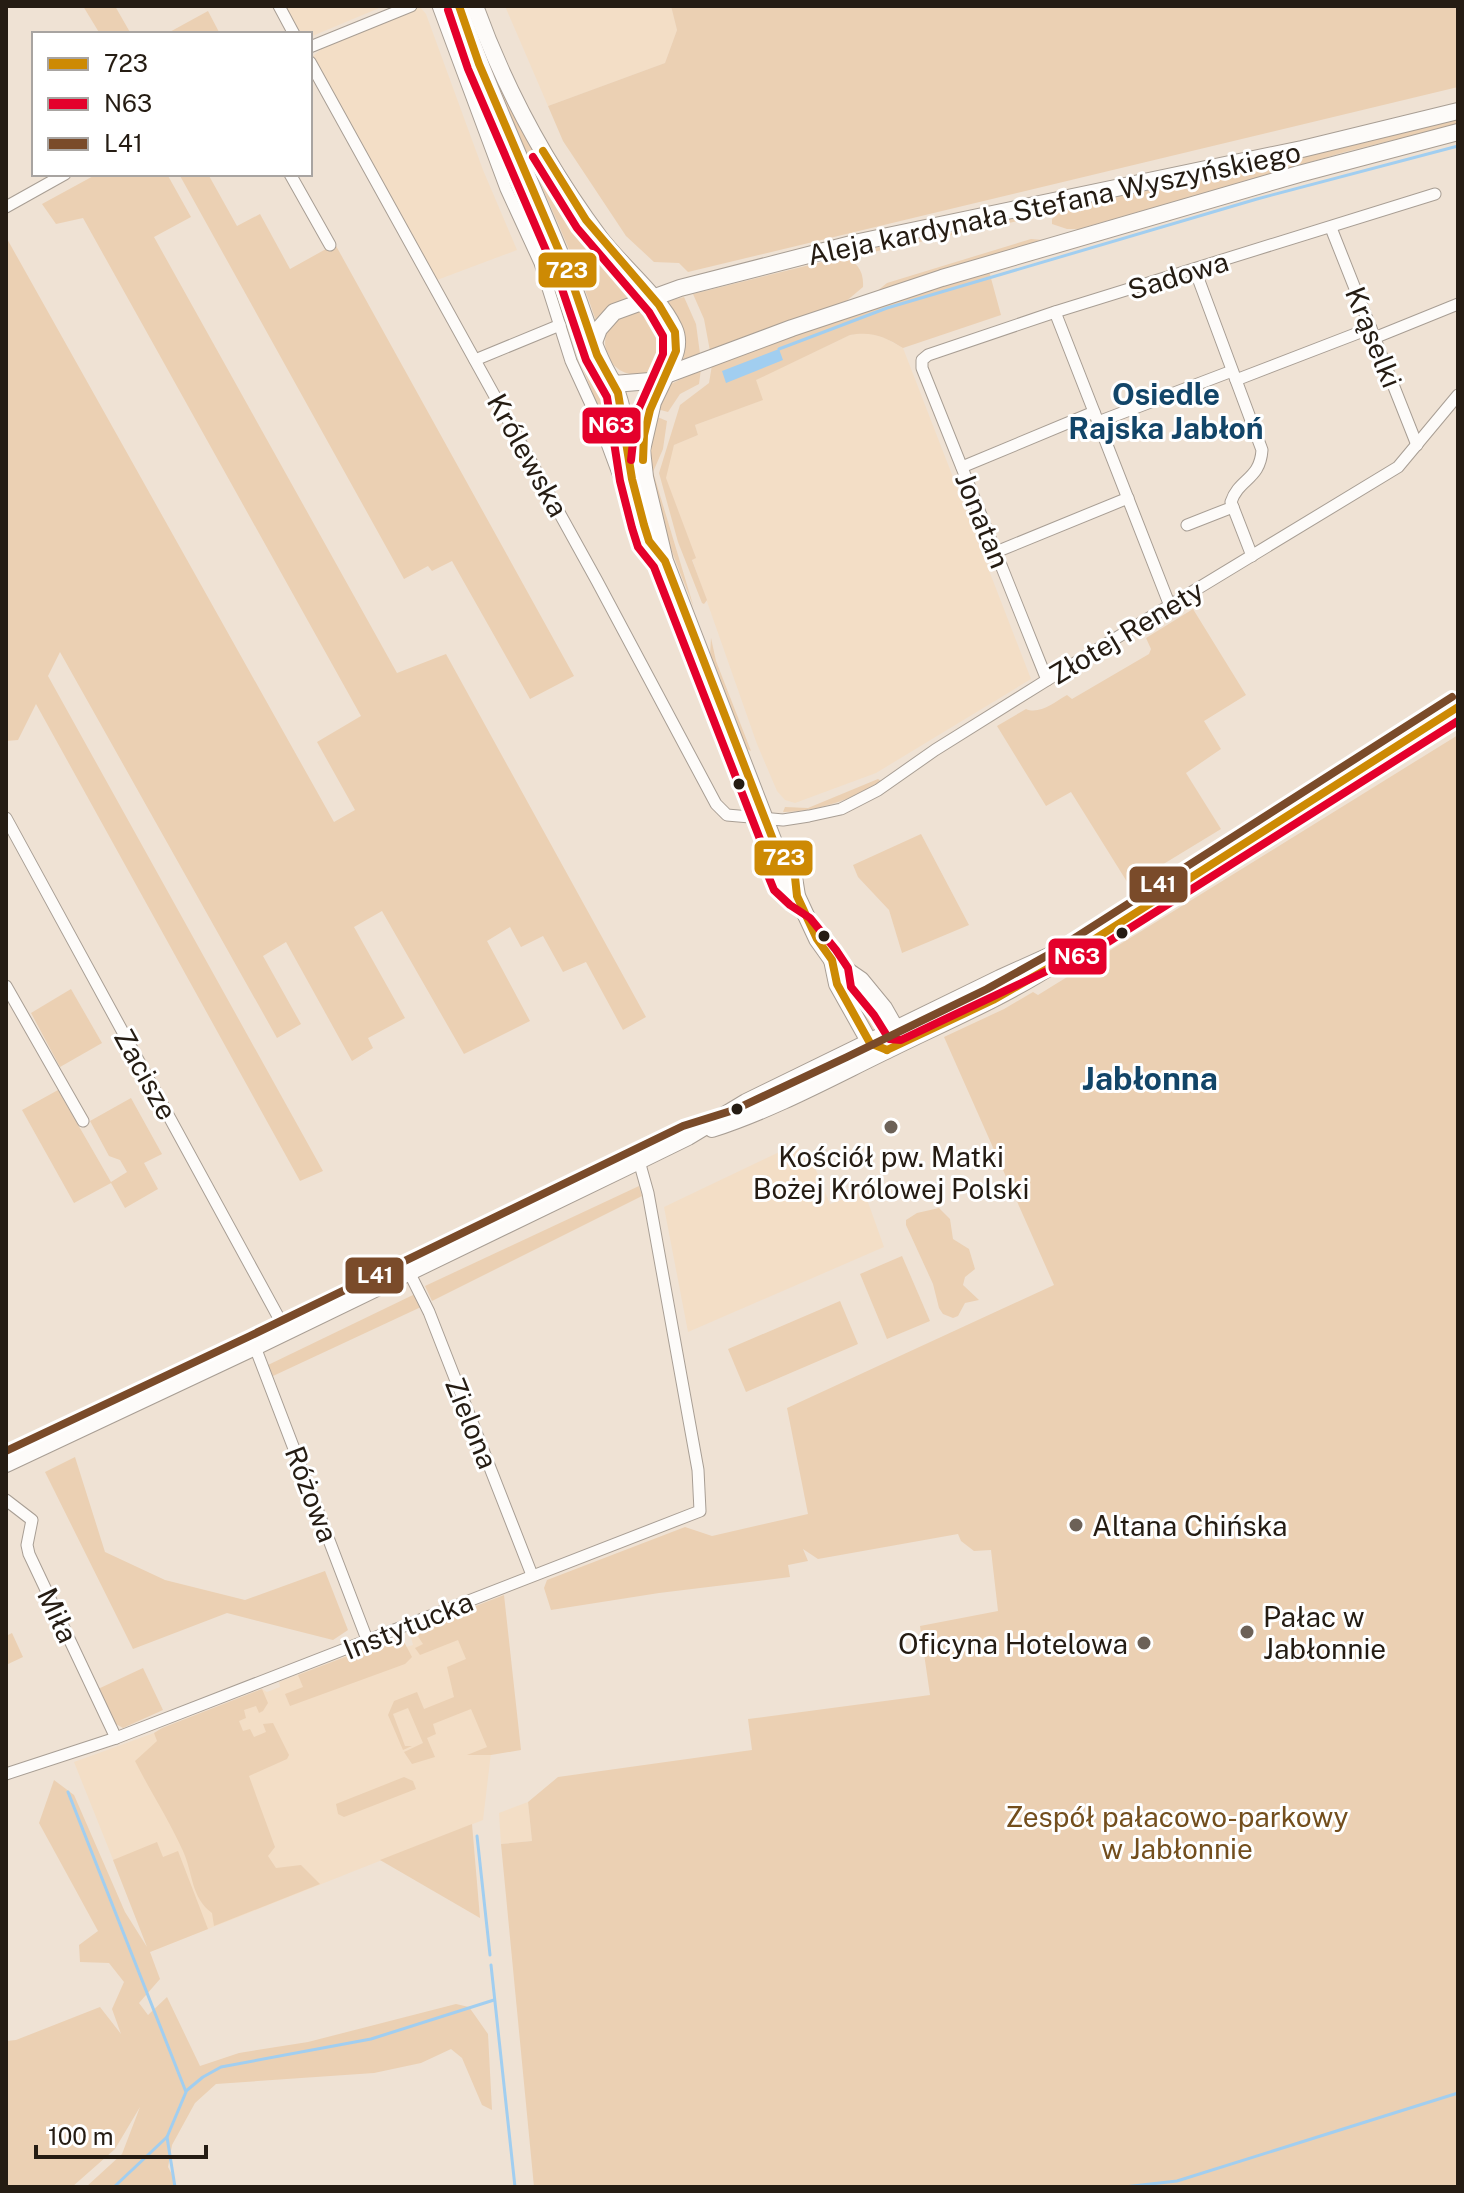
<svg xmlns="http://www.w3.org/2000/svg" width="1464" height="2193" viewBox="0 0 1464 2193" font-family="'Public Sans',sans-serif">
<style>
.built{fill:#f3dec6}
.green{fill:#ebd0b3}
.water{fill:#a1cef0}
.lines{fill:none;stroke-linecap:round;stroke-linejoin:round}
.stream{stroke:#a1cef0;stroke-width:3}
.minor-casing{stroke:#a89e94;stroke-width:13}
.secondary-casing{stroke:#a89e94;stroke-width:18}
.primary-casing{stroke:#a89e94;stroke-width:18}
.minor{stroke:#fdfbf9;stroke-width:11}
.secondary{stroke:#fdfbf9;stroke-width:16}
.primary{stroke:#fdfbf9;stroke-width:16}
.bus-1-casing{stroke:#fff;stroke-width:14}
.bus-2-casing{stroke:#fff;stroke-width:14}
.bus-3-casing{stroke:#fff;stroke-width:14}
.bus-1{stroke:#cd8a04;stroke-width:8}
.bus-2{stroke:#e4002b;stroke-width:8}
.bus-3{stroke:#7a4b2a;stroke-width:8}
.bus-dot{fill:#251c13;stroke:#fff;stroke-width:3}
.poi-dot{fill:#6c6157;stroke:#fff;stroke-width:3}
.labels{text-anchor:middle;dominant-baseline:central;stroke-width:6;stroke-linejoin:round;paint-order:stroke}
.street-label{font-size:28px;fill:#251c13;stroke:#fff}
.poi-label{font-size:28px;fill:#251c13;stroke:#fff;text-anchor:start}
.park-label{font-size:28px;fill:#734e1d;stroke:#fff}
.neighbourhood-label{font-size:30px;font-weight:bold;fill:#124568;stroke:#fff}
.quarter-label{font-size:32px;font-weight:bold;fill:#124568;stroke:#fff}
.line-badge{stroke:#fff;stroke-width:3}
.badge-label{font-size:22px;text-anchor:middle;font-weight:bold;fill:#fff}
</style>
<rect width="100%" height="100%" fill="#efe2d4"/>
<g class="built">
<polygon points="285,6 384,6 310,37 310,34 301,34"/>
<polygon points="505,6 671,6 677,30 665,63 548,106"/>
<polygon points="420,7 426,14 483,170 517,250 437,280 313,56 324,47"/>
<polygon points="866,332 885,338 903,348 1031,679 876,773 795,803 785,800 777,791 757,744 664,479 674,445 698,435 695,425 762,400 755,380 850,335"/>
<polygon points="792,1146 811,1158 830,1204 864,1191 884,1247 688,1332 664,1207"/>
<polygon points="468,1609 493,1736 483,1820 150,1952 74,1762 154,1733 262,1689 267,1692 280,1687 279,1682 397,1637 402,1638 406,1647 413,1645 411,1637 417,1635 419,1628"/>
<polygon points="528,1802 532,1841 501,1844 499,1813"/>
</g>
<g class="green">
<polygon points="83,6 115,6 131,34 100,34"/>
<polygon points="441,6 450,6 512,168 558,275 589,365 610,395 617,412 602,418 551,285 498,162"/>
<path d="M 467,6 C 482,42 495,79 513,114 C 546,180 590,239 638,296 L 596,321 C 560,213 503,114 467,6 Z"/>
<polygon points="671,6 1458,6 1458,87 688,272 679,263 654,262 626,236 563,141 548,106 665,63 677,30"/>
<polygon points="208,11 220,34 166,34"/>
<polygon points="1458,114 1458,124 1345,152 1079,229 1067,229 1052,224 1052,219 1069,204"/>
<polygon points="97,174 167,174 191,217 154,237 397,673 446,654 646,1017 623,1030 586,962 563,972 543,936 521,947 510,927 487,941 530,1021 464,1054 382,911 354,927 405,1018 368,1038 373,1048 352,1061 286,942 263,956 301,1024 277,1038 60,652 48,676 323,1171 300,1181 36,704 18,740 6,741 6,237 334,822 355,810 317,742 361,716 83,218 56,224 42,204"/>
<polygon points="179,174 208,174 237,226 260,214 290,269 335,244 574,676 530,699 452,561 432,571 428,566 404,579"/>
<polygon points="1036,211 1038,213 1027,219 873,252 866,253 864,248"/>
<polygon points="1031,239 1043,240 876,292 887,283"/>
<path d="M 842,257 C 857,261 864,271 863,287 L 844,303 L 710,351 L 704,319 L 693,294 Z"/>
<path d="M 989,271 L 1001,315 L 903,348 C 885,337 872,331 850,335 L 756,380 L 763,400 L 695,425 L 698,435 L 674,445 L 666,478 L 696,558 L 692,560 L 707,600 L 704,604 L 702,603 L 678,542 L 659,473 L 680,405 L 709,383 L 712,365 L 805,331 Z"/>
<path d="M 684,297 L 696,324 L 700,354 L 683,361 C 686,337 683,321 665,302 Z"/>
<circle cx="637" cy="343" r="32"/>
<polygon points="701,369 699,384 680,394 668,412 657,409 669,385"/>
<path d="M 655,416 L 667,421 L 663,449 L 653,472 L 694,608 C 675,558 648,501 650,447 C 650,437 653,426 655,416 Z"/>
<polygon points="619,418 631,491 604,424"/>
<path d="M 1193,609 L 1246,695 L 1204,721 L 1221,749 L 1186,773 L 1221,829 L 1129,885 L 1071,792 L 1046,806 L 997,726 L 1026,709 C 1039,715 1055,702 1067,695 L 1072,699 L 1149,654 L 1151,649 L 1146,638 Z"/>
<polygon points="711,638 716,661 751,751 747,749 710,655"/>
<polygon points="1458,735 1458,2187 534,2187 501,1844 532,1841 528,1802 558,1777 752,1750 748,1719 930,1695 920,1626 998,1611 991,1550 974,1551 961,1541 958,1534 818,1559 803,1549 808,1561 788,1565 790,1577 659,1593 551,1610 544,1588 547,1580 685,1527 712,1536 808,1514 787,1408 1054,1285 944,1037 1004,1009 1033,992 1038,995"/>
<path d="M 878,779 L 881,781 C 852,800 818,811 783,812 L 785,807 L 808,808 Z"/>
<polygon points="921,834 969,925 902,953 889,910 858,877 853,865"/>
<polygon points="71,989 102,1043 60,1067 31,1013"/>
<polygon points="859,1004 870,1009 874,1006 883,1020 883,1028 877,1035 856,1006"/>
<polygon points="58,1090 111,1182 127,1172 120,1160 109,1156 90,1121 131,1098 162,1154 144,1163 158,1189 125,1208 111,1183 74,1203 22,1110"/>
<polygon points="639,1186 642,1196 432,1301 425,1286"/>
<polygon points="939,1208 950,1219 953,1239 969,1249 975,1269 965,1277 963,1285 979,1300 965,1303 958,1316 953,1318 943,1314 939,1308 933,1284 906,1225 906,1220 917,1213"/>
<polygon points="902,1256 930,1321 887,1339 860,1274"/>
<polygon points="415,1294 421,1307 273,1376 268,1365"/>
<polygon points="840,1301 858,1344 746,1392 728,1349"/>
<polygon points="75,1457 105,1552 165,1580 245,1600 325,1571 348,1630 333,1640 227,1613 133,1649 45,1472"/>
<polygon points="504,1595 521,1750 491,1755 467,1755 487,1747 471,1709 433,1724 436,1734 427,1738 435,1757 412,1764 404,1752 423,1743 408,1708 393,1714 405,1746 412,1746 403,1750 388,1715 394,1701 417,1692 424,1709 454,1697 447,1667 466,1659 458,1640 420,1655 415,1648 423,1644 417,1635 419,1628"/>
<polygon points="12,1633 23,1657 6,1665 6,1636"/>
<polygon points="397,1637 402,1638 412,1657 405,1664 290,1706 285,1694 303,1687 298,1675"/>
<polygon points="143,1668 163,1710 123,1728 116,1724 98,1689"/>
<path d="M 262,1689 L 268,1703 L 263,1711 L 259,1713 L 256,1706 L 244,1710 L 246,1718 L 239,1721 L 243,1731 L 250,1729 L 254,1737 L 266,1732 L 263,1724 L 273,1723 L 289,1755 L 287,1759 L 249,1776 L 275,1847 L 268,1856 L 276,1868 L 301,1865 L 320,1884 L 214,1926 L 212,1913 C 191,1898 193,1873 183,1851 C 169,1820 150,1791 135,1761 L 157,1741 L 154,1733 L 162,1728 Z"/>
<polygon points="404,1777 413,1781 416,1789 344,1817 338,1814 336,1804"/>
<polygon points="54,1780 74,1795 125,1912 147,1947 113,1860 157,1842 163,1857 178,1851 208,1929 150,1952 160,1979 139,2003 148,2015 167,1997 200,2066 239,2053 308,2042 456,2004 469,2007 488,2034 492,2110 482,2105 462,2058 451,2049 421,2063 374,2073 216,2084 195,2103 172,2145 168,2167 175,2180 174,2187 86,2187 122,2154 140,2107 115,2149 72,2187 6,2187 6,2041 16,2040 100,2007 121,2034 112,2009 124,1982 109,1963 80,1962 79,1945 98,1931 39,1823"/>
<polygon points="472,1824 480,1918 380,1860"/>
</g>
<polygon class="water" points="779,349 783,360 726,383 722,371"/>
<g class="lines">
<g class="stream">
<polyline points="779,349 887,308 1257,199 1458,146"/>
<polyline points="68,1792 186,2092 167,2137 175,2187"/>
<polyline points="477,1836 490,1955"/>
<polyline points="491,1965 515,2187"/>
<polyline points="186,2091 203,2077 221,2067 371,2039 494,2000"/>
<polyline points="114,2187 167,2137"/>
<polyline points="1124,2187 1177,2181 1458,2093"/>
</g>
<defs>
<g id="minor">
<polyline points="279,6 294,34"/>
<polyline points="438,6 506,189 540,263 571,361 599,422 627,498 636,515"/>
<polyline points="310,47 411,6"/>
<polyline points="310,62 597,581 716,804 727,815 783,820 809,816 841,809 878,790 935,750 1047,680 1398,467 1458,395"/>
<polyline points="290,174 330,245"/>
<polyline points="6,207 65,174"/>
<polyline points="1331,228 1417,445"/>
<path d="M 1195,270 L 1262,450 C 1260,480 1239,478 1231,502 L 1252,556"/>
<polyline points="1055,312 1170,606"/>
<polyline points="1374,338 1458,304"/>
<polyline points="475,360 560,325"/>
<polyline points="1236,380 1371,328"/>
<polyline points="1098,422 1232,371"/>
<polyline points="962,467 1094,412"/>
<polyline points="1187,525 1233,507"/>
<polyline points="996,552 1128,498"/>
<polyline points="1047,680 922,368 922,360 928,355 1055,312 1435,194"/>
<polyline points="6,818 286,1331"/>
<polyline points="6,986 83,1121"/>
<polyline points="409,1272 429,1312 532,1575"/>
<polyline points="255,1347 368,1642"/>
<polyline points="6,1500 32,1520 27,1545 29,1554 116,1738"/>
<polyline points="6,1774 116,1738 700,1511 698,1470 648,1193 639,1161"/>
</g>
<g id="secondary">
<path d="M 666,375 L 653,402 L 642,450 L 645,477 L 665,561 L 777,850 C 778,869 780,883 797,896"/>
<path d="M 614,384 C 637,441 623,508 662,558"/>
<polyline points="777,850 793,871 797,896 817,939 832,960 861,980 884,1008 896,1029"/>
<polyline points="1094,937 1458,707"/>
<polyline points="832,960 837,984 870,1043 878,1046"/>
<path d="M 712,1129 C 774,1109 832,1077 890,1049 C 947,1021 1006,996 1058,962"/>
<polyline points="6,1464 255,1347 639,1161 688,1137 746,1102 1000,978 1102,932"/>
</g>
<g id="primary">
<path d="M 459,6 C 491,99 534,187 570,278 C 585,314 593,351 614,384 L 650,381 L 792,328 L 942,278 L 1299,174 L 1458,132"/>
<path d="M 475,6 C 505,89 548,168 600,238 C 622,267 659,296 674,328 C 682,345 673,360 666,375"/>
<polyline points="593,345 599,329 614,312 680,288 859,242 1302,149 1458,111"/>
</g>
</defs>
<use href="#minor" class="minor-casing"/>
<use href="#secondary" class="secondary-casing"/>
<use href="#primary" class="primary-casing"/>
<use href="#minor" class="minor"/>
<use href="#secondary" class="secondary"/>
<use href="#primary" class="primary"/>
<defs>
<g id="bus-1">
<polyline points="459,6 479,64 571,279 597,355 618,393 632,479 644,525 649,541 665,561 777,850 789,864 795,877 797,896 817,939 832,960 837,984 870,1043 887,1050"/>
<polyline points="543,151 586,220 659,305 675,332 676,351 650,410 644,435 643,460"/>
<polyline points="887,1050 993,1000 1054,965 1458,707"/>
</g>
<g id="bus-2">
<polyline points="448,10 468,69 560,283 586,360 607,397 620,481 632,528 638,547 654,567 765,852 765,868 774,890 790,905 810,918 836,950 848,968 851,987 874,1015 889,1039 901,1040 1108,942 1458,721"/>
<polyline points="533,157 577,228 649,312 663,336 663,354 636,415 631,460"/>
</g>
<polyline id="bus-3" points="6,1451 250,1336 683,1126 734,1110 847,1057 987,989 1048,955 1452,697"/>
</defs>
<use href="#bus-1" class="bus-1-casing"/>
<use href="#bus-2" class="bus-2-casing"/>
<use href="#bus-3" class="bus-3-casing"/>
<use href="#bus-1" class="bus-1"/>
<use href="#bus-2" class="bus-2"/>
<use href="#bus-3" class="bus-3"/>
</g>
<g class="bus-dot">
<circle cx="739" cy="784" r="7"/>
<circle cx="1122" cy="933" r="7"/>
<circle cx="824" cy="936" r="7"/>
<circle cx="737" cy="1109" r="7"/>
</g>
<g class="poi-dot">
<circle cx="891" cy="1127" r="8"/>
<circle cx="1076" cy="1525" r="8"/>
<circle cx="1247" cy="1632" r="8"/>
<circle cx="1144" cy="1643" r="8"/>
</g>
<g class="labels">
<g class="street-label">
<text transform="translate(1054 203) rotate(-12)">Aleja kardynała Stefana Wyszyńskiego</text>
<text transform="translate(1178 275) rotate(-17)">Sadowa</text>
<text transform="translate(1374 337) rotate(68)">Krąselki</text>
<text transform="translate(528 455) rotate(61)">Królewska</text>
<text transform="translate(983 520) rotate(68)">Jonatan</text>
<text transform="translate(1126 632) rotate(-31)">Złotej Renety</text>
<text transform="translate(146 1074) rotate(61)">Zacisze</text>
<text transform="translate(472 1423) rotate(68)">Zielona</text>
<text transform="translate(312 1494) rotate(69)">Różowa</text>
<text transform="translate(58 1615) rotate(65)">Miła</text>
<text transform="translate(408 1625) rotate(-22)">Instytucka</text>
</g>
<g class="poi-label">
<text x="891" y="1156" text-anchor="middle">Kościół pw. Matki<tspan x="891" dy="32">Bożej Królowej Polski</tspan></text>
<text x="1092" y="1525">Altana Chińska</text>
<text x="1263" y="1616">Pałac w<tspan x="1263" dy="32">Jabłonnie</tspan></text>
<text x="1128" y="1643" text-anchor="end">Oficyna Hotelowa</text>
</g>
<g class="park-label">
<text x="1177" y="1816">Zespół pałacowo-parkowy<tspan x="1177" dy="32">w Jabłonnie</tspan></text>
</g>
<g class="neighbourhood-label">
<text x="1166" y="394">Osiedle<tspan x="1166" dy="34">Rajska Jabłoń</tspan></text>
</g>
<g class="quarter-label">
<text x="1150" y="1078">Jabłonna</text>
</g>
</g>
<g class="line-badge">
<rect x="537" y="251" width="61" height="38" rx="8" fill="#cd8a04"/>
<rect x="581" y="406" width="61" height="39" rx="8" fill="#e4002b"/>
<rect x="753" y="839" width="61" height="38" rx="8" fill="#cd8a04"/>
<rect x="1128" y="865" width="61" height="39" rx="8" fill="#7a4b2a"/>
<rect x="1047" y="937" width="61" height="39" rx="8" fill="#e4002b"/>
<rect x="344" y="1256" width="61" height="39" rx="8" fill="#7a4b2a"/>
</g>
<g class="badge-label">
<text x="567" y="278">723</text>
<text x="611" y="433">N63</text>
<text x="784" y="865">723</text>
<text x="1158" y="892">L41</text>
<text x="1077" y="964">N63</text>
<text x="375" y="1283">L41</text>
</g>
<rect width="1464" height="2193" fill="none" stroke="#251c13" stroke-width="16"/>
<rect x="32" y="32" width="280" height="144" fill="#ffffff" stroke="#a8a4a1" stroke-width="2"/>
<rect x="48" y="58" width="40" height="12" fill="#cd8a04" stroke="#a8a4a1" stroke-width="2"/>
<text x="104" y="72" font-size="24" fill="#251c13">723</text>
<rect x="48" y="98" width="40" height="12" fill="#e4002b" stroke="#a8a4a1" stroke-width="2"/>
<text x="104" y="112" font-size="24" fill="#251c13">N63</text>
<rect x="48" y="138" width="40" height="12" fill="#7a4b2a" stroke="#a8a4a1" stroke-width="2"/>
<text x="104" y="152" font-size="24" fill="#251c13">L41</text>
<path d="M36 2145v12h170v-12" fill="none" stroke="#251c13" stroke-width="4"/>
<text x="48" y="2145" font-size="24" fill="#251c13" stroke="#ffffff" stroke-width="6" paint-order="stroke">100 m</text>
</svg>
